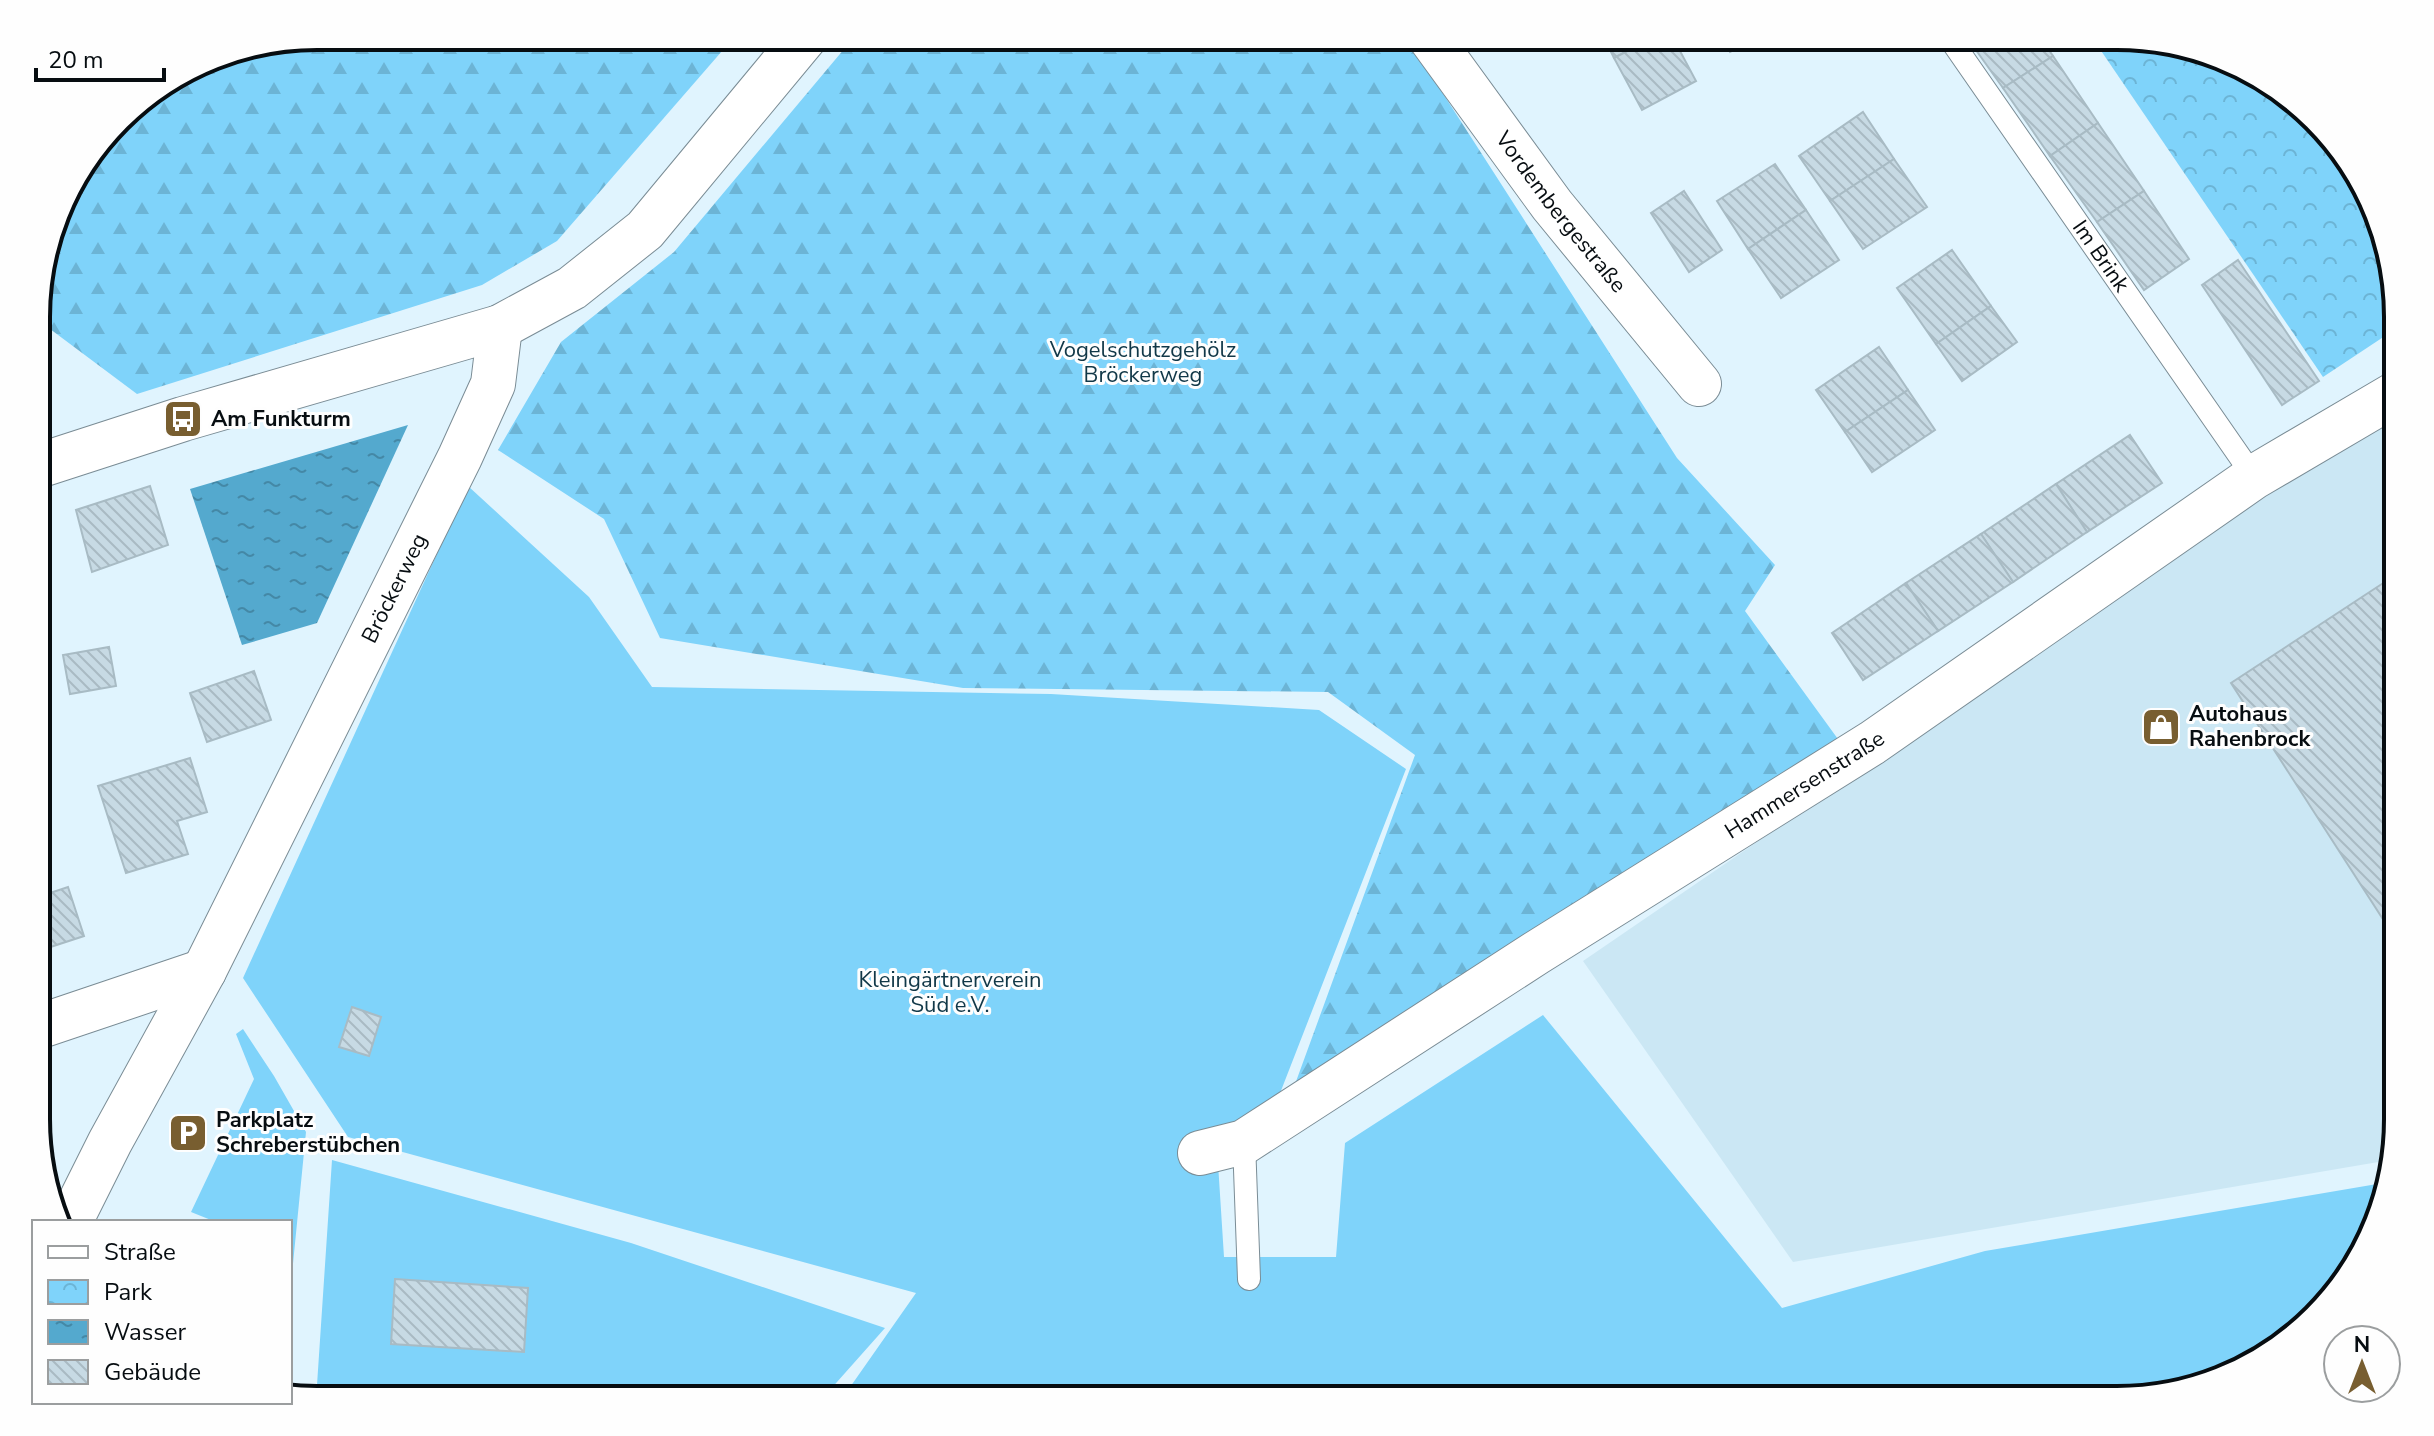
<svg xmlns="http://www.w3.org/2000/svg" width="2434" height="1436" viewBox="0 0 2434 1436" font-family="'Nunito Sans',sans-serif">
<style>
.built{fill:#cbe7f4}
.green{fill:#7fd3fa;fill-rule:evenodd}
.forest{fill:url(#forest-firs)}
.park{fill:url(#park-crowns)}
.water{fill:url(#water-ripples)}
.building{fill:url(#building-back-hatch);stroke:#a8bbc4;stroke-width:2}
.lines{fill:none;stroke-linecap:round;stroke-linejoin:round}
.lane-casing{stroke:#7a8c95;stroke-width:24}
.street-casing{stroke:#7a8c95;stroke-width:46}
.lane{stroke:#fff;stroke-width:22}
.street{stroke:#fff;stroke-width:44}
.labels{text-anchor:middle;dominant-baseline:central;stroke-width:6;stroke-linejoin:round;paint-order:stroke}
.street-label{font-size:22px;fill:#070d11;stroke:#fefefe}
.park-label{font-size:22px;fill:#113848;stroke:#fefefe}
.poi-label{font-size:22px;font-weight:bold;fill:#070d11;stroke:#fefefe;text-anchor:start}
.rim{fill:none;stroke:#070d11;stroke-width:4}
</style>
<defs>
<pattern id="forest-firs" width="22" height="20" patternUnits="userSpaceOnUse" patternTransform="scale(2)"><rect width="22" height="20" fill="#7fd3fa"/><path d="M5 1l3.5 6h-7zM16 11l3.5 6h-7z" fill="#6cb4d5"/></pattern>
<pattern id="park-crowns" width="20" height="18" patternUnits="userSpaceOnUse" patternTransform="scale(2)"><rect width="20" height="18" fill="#7fd3fa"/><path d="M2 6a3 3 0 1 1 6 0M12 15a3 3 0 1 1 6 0" fill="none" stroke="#6cb4d5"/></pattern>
<pattern id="water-ripples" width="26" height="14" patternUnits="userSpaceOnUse" patternTransform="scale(2)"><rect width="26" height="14" fill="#54a9ce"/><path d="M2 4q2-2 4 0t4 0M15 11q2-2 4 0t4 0" fill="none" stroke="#4488a6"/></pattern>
<pattern id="building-back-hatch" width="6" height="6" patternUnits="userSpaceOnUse" patternTransform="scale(2)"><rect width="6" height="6" fill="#c7dae4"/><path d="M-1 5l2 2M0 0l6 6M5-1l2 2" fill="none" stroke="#a9bac3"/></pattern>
</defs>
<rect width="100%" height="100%" fill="#e0f4fe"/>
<polygon class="built" points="2397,411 2397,1137 2390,1160 1793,1262 1583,961 2266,494"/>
<g class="green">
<polygon points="468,486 589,597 652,687 1051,694 1319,710 1406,769 1277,1101 1216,1132 1224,1257 1336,1257 1345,1143 1543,1015 1782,1308 1985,1251 2383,1183 2360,1260 2258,1362 2135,1399 841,1400 916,1293 348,1137 243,978"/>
<polygon points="243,1029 274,1076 306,1132 290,1294 290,1222 216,1222 191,1212 254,1079 236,1034"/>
<path d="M 332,1160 L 631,1243 L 885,1328 L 821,1400 L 316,1400 ZM 395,1279 L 527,1288 L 524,1352 L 391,1344 Z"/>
</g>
<g class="forest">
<polygon points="317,36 723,36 729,43 557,241 482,285 137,394 38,320 38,281 65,192 131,106 210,57"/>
<polygon points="855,36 1406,36 1677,458 1775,565 1745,611 1843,746 1294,1087 1415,755 1328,692 963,688 660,638 604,519 498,450 561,342 674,252"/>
</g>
<polygon class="park" points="2091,36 2117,36 2258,74 2360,176 2397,298 2397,328 2323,377"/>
<polygon class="water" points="408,425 317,623 242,645 190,489"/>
<g class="building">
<polygon points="1603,36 1656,36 1614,58"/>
<polygon points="1656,36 1672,36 1696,81 1642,110 1614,58"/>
<polygon points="1721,36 1761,36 1730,52"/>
<polygon points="1966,36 2039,36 2053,56 2003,88"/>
<polygon points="2053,56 2098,123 2050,156 2003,88"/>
<polygon points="1863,112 1894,159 1830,201 1799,156"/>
<polygon points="2098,123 2144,191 2097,222 2050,156"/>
<polygon points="1894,159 1927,207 1863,249 1830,201"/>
<polygon points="1775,164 1806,210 1748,249 1717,201"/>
<polygon points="1684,191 1722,250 1689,272 1651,213"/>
<polygon points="2144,191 2189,259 2144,290 2097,222"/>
<polygon points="1806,210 1839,260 1781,298 1748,249"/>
<polygon points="1952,250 1991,306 1936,344 1897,288"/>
<polygon points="2238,260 2319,381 2282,405 2202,285"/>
<polygon points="1991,306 2017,342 1962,381 1936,344"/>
<polygon points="1879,347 1908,390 1845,432 1816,390"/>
<polygon points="1908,390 1935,430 1872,472 1845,432"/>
<polygon points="2130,435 2162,483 2087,532 2056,484"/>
<polygon points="2056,484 2087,532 2013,582 1981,534"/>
<polygon points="150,486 168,545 92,572 76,510"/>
<polygon points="1981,534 2013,582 1938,631 1906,583"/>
<polygon points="2397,574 2397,941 2231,683"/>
<polygon points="1906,583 1938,631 1863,680 1832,633"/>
<polygon points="109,647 116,686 70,694 63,655"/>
<polygon points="254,671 271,720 207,742 190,693"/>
<polygon points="190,758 207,812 177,821 188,854 126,873 98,786"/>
<polygon points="68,887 84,936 38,951 38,897"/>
<polygon points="352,1007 381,1017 369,1056 339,1047"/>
<polygon points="395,1279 528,1288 524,1352 391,1344"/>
</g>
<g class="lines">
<defs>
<g id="lane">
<path id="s1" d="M 1948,36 L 2254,477"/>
<polyline points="1244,1142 1249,1279"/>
</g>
<g id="street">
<path id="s2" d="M 1429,36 L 1552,205 L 1699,384"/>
<polyline points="38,466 183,419 500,327 572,288 645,230 806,36"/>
<polyline points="38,1027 204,971"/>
<path id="s3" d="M 1200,1153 L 1244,1142 L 1536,953 L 1872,743 L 2254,477 L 2397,393"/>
<path id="s4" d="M 70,1222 L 110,1142 L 204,971 L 460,457 L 493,384 L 500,327"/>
</g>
</defs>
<use href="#lane" class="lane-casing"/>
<use href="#street" class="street-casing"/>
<use href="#lane" class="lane"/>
<use href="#street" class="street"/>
</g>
<defs>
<symbol id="bus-square" viewBox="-11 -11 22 22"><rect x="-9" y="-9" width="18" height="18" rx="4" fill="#785e30" stroke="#fefefe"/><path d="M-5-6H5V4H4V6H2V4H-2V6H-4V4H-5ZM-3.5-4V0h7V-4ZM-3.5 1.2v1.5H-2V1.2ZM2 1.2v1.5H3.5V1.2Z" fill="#fff"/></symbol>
<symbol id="shop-square" viewBox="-11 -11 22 22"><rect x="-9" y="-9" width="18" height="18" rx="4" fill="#785e30" stroke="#fefefe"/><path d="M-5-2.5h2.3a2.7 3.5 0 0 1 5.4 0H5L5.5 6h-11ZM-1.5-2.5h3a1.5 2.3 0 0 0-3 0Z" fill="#fff"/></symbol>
<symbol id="parking-square" viewBox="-11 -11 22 22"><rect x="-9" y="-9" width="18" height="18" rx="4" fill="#785e30" stroke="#fefefe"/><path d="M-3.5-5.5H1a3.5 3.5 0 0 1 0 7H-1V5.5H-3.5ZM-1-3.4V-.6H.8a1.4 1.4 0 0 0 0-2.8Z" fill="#fff"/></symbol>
</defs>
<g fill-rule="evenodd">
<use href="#bus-square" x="161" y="397" width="44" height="44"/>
<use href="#shop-square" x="2139" y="705" width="44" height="44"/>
<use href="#parking-square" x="166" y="1111" width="44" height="44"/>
</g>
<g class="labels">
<g class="street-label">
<text stroke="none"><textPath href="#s2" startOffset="220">Vordembergestraße</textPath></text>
<text stroke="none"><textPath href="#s1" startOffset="268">Im Brink</textPath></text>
<text stroke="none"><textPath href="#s4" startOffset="712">Bröckerweg</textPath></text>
<text stroke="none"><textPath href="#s3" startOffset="710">Hammersenstraße</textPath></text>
</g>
<g class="park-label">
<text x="1143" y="350">Vogelschutzgehölz<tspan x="1143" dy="25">Bröckerweg</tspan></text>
<text x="950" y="980">Kleingärtnerverein<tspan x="950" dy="25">Süd e.V.</tspan></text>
</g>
<g class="poi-label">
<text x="211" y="419">Am Funkturm</text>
<text x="2189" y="714">Autohaus<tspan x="2189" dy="25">Rahenbrock</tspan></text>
<text x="216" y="1120">Parkplatz<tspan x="216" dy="25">Schreberstübchen</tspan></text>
</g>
</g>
<path d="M0 0H2434V1436H0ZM317 50H2117A267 267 0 0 1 2384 317V1119A267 267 0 0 1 2117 1386H317A267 267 0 0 1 50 1119V317A267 267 0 0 1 317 50Z" fill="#fefefe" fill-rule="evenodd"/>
<path class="rim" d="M317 50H2117A267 267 0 0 1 2384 317V1119A267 267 0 0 1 2117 1386H317A267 267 0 0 1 50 1119V317A267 267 0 0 1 317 50Z"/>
<rect x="32" y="1220" width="260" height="184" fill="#fefefe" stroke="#9b9e9f" stroke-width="2"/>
<rect x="48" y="1246" width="40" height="12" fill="#ffffff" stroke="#9b9e9f" stroke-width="2"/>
<text x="104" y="1260" font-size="24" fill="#070d11">Straße</text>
<rect x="48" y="1280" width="40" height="24" fill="url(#park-crowns)" stroke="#9b9e9f" stroke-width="2"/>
<text x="104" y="1300" font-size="24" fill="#070d11">Park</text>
<rect x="48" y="1320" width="40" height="24" fill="url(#water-ripples)" stroke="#9b9e9f" stroke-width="2"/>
<text x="104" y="1340" font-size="24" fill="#070d11">Wasser</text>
<rect x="48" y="1360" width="40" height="24" fill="url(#building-back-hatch)" stroke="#9b9e9f" stroke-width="2"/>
<text x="104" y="1380" font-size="24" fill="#070d11">Gebäude</text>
<g transform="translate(2362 1364)"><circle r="38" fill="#fefefe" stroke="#9b9e9f" stroke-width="2"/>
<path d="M0-6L14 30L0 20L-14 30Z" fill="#785e30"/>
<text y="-12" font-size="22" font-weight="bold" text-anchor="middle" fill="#070d11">N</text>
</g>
<path d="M36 68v12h128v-12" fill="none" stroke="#070d11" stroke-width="4"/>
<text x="48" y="68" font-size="24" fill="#070d11" stroke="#fefefe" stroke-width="6" paint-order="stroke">20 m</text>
</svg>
